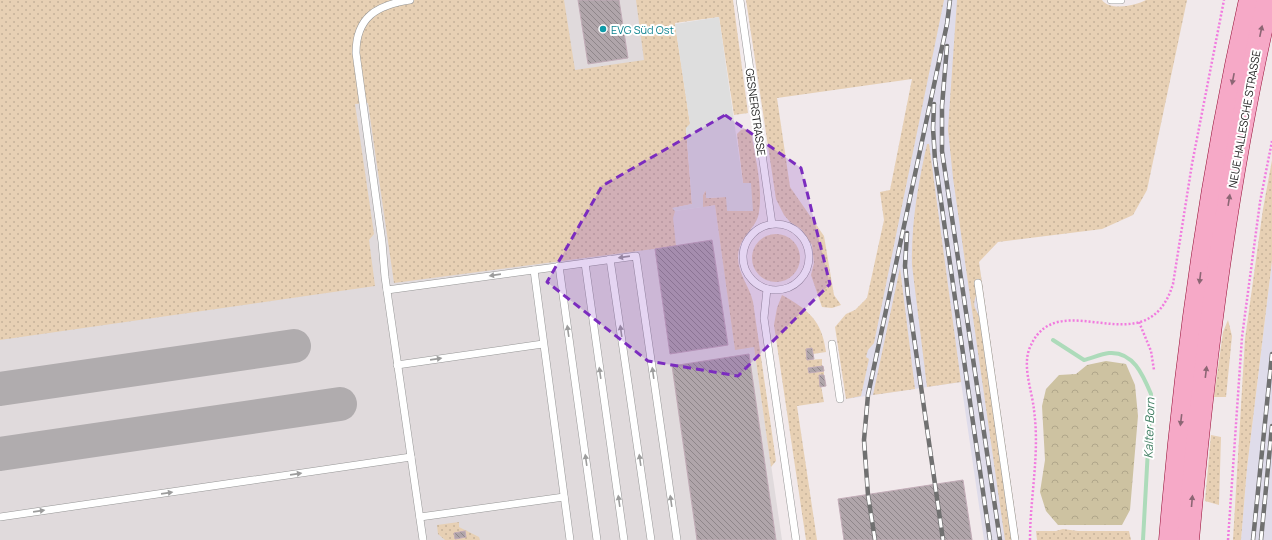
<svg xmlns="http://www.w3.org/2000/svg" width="1272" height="540" viewBox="0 0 1272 540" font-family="Manrope,sans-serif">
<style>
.airport{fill:#e0dadc}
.railway{fill:#dfdcea}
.grass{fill:url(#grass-dots)}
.forest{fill:url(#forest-crowns)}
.parking{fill:#dedede}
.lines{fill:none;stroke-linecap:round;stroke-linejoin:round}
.stream{stroke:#addbba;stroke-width:4}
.taxiway{stroke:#b0acae;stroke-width:34}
.building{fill:url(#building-back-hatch);stroke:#c2acb7}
.lane-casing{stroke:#969696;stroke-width:8}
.primary-casing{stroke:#940b32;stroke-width:23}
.path{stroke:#f17bdf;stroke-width:2.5;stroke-dasharray:2 2;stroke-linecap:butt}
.lane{stroke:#fff;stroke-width:7}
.primary{stroke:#f6a9c7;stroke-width:22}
.rail-casing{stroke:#707070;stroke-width:4.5}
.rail{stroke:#fff;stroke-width:3;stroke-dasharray:9;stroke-linecap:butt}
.oneway{fill:#8c6674}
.oneway2{fill:#9c9c9c}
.marked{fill:#7b2cbf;fill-opacity:0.2;stroke:#7b2cbf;stroke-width:3;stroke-dasharray:8 5;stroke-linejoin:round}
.culture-dot{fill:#0f9aa8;stroke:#fff;stroke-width:1.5}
.labels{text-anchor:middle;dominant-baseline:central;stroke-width:4;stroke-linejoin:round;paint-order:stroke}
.culture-label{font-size:11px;fill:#0d838f;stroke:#fff;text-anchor:start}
.street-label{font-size:11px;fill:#222;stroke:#fff}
.water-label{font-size:12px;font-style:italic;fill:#407e62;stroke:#fff}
</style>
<defs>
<pattern id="grass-dots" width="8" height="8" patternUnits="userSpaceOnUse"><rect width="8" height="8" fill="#e7d0b4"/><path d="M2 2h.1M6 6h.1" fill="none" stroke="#c6b29a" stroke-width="1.8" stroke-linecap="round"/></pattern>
<pattern id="forest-crowns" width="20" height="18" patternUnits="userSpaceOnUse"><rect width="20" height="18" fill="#cdc2a1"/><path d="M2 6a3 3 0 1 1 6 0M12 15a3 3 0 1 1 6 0" fill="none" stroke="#b0a68a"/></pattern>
<pattern id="building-back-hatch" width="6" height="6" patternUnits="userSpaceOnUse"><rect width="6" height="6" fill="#b0a5aa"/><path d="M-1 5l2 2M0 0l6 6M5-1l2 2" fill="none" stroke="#8f868a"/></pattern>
</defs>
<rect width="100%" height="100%" fill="#f1e9eb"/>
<polygon class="airport" points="0,0 642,0 675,211 715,205 735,349 754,347 782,540 0,540"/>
<g class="railway">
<polygon points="934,0 970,0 960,131 1019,540 984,540 961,382 846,399"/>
<polygon points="1272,261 1272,540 1241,540 1247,468"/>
</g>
<g class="grass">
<polygon points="0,0 564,0 575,70 644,60 636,0 733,0 748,113 734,115 719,17 675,23 690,124 686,129 692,204 673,208 675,211 673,218 676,246 394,283 368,103 355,104 374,234 369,240 375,286 0,340"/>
<polygon points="746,0 944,0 874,343 868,350 866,357 869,359 861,396 846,399 835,327 846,314 855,310 867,298 884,220 880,192 890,190 912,79 777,98 790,187 824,236 834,295 841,305 832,308 822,307 811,275 814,263 812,245 801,229 790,222 784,215 776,199"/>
<path d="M 957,0 L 1102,0 C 1110,11 1135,6 1146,0 L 1187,0 L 1147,190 L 1133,215 L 1102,229 L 998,242 L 979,262 L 1019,540 L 1017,540 L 977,293 C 971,309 976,306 980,319 L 1012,540 L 1005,540 L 953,178 L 948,129 Z"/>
<path d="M 745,129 L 751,132 C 755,157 763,186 759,212 C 757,229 738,236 738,258 C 738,274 750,287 753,302 L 776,461 L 771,467 L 754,347 L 735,350 L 715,205 L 703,207 L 703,195 L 705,191 L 706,191 L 707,198 L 726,197 L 751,183 L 743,183 L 737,134 L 741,130 Z"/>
<path d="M 927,144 L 929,144 L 961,382 L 927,387 L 912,265 C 911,224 918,184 927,144 Z"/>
<polygon points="1272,160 1272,261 1247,468 1241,540 1233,540 1245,339 1263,209"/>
<circle cx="776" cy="258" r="24"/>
<polygon points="900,268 915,389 873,395"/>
<path d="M 782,295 C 809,310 822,321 826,352 L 813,354 L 812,348 L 806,349 L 808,360 L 822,359 L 822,366 L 808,368 L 809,373 L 824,371 L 824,375 L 819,375 L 824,402 L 797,406 L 817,540 L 806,540 L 774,325 L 777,308 Z"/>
<polygon points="1228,320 1232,336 1226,397 1214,397 1223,332"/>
<polygon points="1211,435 1221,437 1219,505 1205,501"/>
<polygon points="459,522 459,527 479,537 480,540 445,540 438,534 437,525"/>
<polygon points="1063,529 1078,531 1129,531 1131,540 1037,540 1036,531 1056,531"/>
</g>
<polygon class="forest" points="1106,361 1126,364 1135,385 1138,416 1130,510 1122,525 1058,525 1046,511 1040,492 1045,460 1042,406 1046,389 1059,375 1076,374 1087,365"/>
<polygon class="parking" points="719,17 743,183 751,183 753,211 727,211 726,197 706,198 706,192 705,191 703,195 703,207 675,211 672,208 692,204 686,128 690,124 675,24"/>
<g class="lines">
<path class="stream" d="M 1053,340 L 1084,360 C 1092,358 1101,354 1109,353 C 1133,351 1143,375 1151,394 L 1143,540"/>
<g class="taxiway">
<polyline points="0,389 294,346"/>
<polyline points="0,454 340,404"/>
</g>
</g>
<g class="building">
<polygon points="578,0 619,0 628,58 588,64"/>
<polygon points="712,240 728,345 670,354 655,249"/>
<polygon points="812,348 814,359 807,360 806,349"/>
<polygon points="749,354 776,540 697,540 672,366"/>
<polygon points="823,366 824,371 809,373 808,368"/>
<polygon points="819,375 824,375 826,386 820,387"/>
<polygon points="963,480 972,540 844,540 838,499"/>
<polygon points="465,531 466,537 455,539 454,533"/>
</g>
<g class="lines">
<defs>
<g id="lane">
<path d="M 410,0 C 377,5 356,17 356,53 L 382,242 L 385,277 L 423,540"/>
<polyline points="740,0 772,224"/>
<polyline points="1111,0 1121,0"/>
<circle cx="776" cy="257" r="33"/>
<polyline points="610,259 651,540"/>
<polyline points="585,263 624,540"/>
<polyline points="559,266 597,540"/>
<polyline points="534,270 570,540"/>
<polyline points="978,283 1015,540"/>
<polyline points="767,289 764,318 796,540"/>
<polyline points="387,290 636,256 677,540"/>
<polyline points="832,344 840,399"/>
<polyline points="397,365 543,344"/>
<polyline points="0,517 411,457"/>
<polyline points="420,517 564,497"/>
</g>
<g id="primary">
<path d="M 1170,540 C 1185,359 1210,178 1250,0"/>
<path d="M 1188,540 C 1204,359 1227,177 1268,0"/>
</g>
</defs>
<use href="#lane" class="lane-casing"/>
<use href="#primary" class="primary-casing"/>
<g class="path">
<polyline points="1139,322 1151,351 1154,370"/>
<path d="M 1030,540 C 1030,497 1040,454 1034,410 C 1032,390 1021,364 1031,345 C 1060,283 1147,369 1173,284 L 1192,164 L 1224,0"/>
<polyline points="1228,540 1242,337 1260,202 1272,141"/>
</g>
<use href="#lane" class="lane"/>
<use href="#primary" class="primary"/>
<defs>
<g id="rail">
<polyline points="947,46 942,106 942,151 1000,540"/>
<polyline points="934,104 933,128 935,160 990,540"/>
<polyline points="907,233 905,266 908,296 943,540"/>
<polyline points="875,540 868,495 864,440 868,395 947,24 950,0"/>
<polyline points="1253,540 1272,354"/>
<polyline points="1261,540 1272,426"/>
</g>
</defs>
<use href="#rail" class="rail-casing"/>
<use href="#rail" class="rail"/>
</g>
<defs><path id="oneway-solid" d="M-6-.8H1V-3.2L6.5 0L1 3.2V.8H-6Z"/></defs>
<g class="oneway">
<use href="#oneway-solid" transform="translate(1261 31) rotate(-78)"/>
<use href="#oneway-solid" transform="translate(1233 79) rotate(101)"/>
<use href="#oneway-solid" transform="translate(1229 200) rotate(-81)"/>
<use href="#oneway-solid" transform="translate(1200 278) rotate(97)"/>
<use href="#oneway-solid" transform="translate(1206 372) rotate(-83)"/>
<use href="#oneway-solid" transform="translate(1181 420) rotate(97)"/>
<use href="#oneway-solid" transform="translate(1192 501) rotate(-85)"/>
</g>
<g class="oneway2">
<use href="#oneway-solid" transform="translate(624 257) rotate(172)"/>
<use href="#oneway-solid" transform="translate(495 275) rotate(172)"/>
<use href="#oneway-solid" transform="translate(568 331) rotate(-98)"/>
<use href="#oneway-solid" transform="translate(621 331) rotate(-98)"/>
<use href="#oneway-solid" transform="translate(436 359) rotate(-8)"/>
<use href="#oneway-solid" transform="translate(600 373) rotate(-98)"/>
<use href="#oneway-solid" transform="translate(653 373) rotate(-98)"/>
<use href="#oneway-solid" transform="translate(586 460) rotate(-98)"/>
<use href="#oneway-solid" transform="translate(640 460) rotate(-98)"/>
<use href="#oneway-solid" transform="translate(296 474) rotate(-8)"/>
<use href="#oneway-solid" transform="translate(167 493) rotate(-8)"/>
<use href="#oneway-solid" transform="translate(619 501) rotate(-98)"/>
<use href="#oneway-solid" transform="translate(671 501) rotate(-98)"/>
<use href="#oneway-solid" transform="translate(39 511) rotate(-8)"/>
</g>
<path class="marked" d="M 725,115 L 801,168 L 830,284 L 738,376 L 648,361 L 547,282 L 602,186 Z"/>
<circle class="culture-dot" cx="603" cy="29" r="4"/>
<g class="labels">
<g class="culture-label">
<text x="611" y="29">EVG Süd Ost</text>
</g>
<g class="street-label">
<text transform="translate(756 112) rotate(82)">GESNERSTRASSE</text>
<text transform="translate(1244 119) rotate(-80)">NEUE HALLESCHE STRASSE</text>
</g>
<g class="water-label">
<text transform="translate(1149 428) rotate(-88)">Kalter Born</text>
</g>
</g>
</svg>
